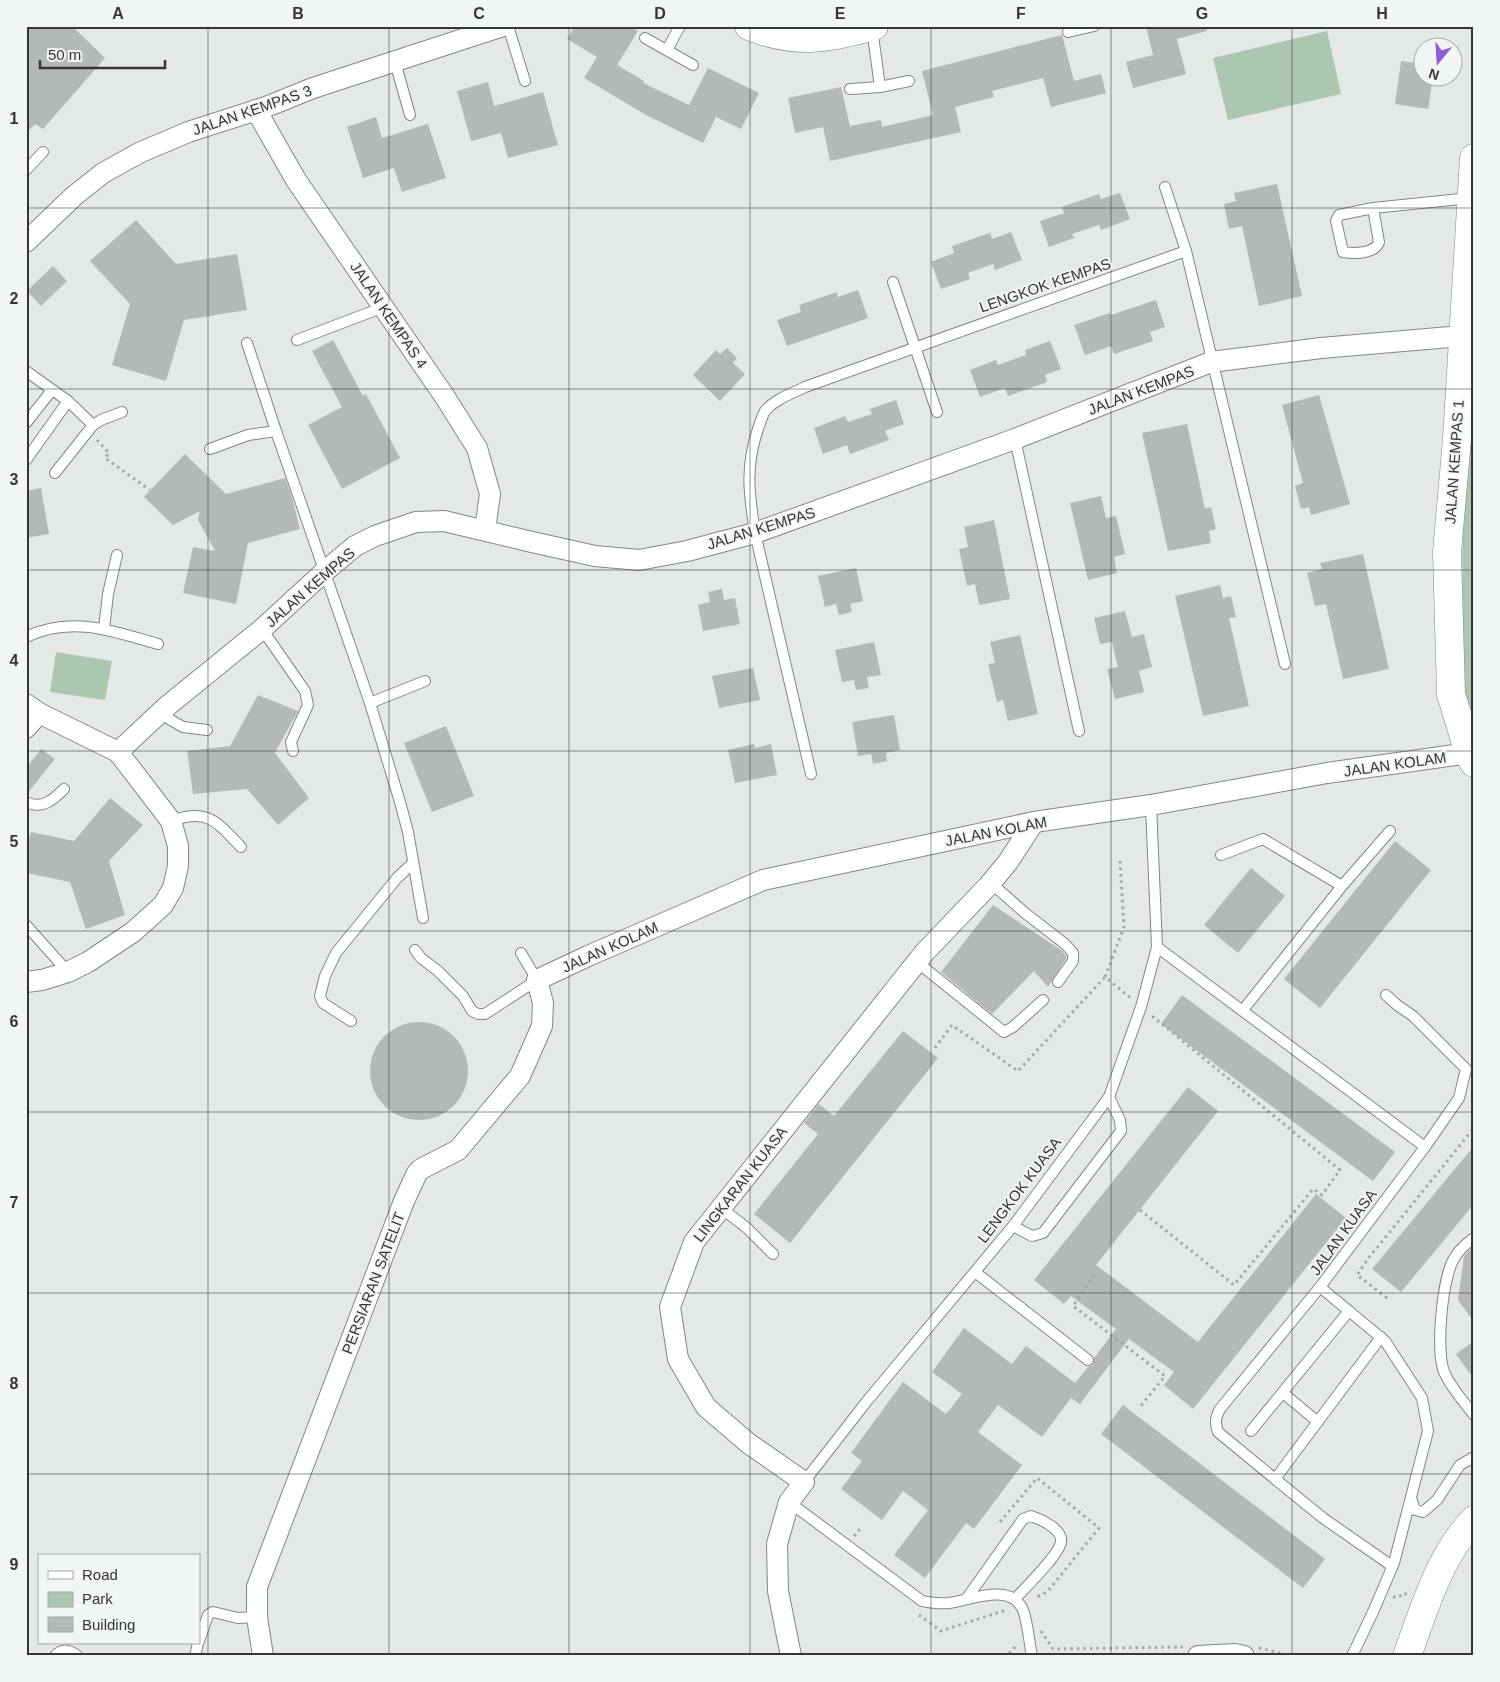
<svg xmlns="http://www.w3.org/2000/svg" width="1500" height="1682" viewBox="0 0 1500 1682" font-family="Helvetica,sans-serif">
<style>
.green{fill:#abc7b0}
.building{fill:#b5b9b6}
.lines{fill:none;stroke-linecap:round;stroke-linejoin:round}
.lane-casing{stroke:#838784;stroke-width:12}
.street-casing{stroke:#838784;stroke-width:22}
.secondary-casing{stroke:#838784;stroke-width:29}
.path{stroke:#a4a8a5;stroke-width:3;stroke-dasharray:2.5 4;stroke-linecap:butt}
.lane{stroke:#fff;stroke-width:10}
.street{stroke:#fff;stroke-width:20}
.secondary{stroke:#fff;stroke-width:28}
.grid{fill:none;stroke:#343634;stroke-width:1;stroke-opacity:0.55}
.labels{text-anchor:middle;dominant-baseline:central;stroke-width:4;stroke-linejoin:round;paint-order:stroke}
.street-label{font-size:15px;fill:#343634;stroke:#f1f6f2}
.neatline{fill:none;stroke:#343634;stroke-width:2}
.grid-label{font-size:16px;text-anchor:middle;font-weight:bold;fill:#343634}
</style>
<rect width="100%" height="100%" fill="#e4e9e5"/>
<g class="green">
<polygon points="1327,31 1341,94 1228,120 1213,58"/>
<polygon points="1474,364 1474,727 1459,679 1462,611 1463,464"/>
<polygon points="56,652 112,661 105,700 50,692"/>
</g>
<g class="building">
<polygon points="26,26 72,26 105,58 43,129 35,124 26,133"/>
<polygon points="575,26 629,26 638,31 617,65 644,81 643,83 689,105 708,68 759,93 741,129 716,117 703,143 646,115 584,78 597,57 567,39"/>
<polygon points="1146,26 1206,26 1207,31 1177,39 1186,74 1133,88 1126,62 1153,55"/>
<polygon points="1062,35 1074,81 1101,74 1106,93 1051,107 1043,78 992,91 994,97 955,107 961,132 830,161 823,127 795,133 788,98 841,87 850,126 881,120 882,127 933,115 922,71"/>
<polygon points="1401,61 1422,64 1422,78 1433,78 1428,109 1395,104"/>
<polygon points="488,82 494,106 543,92 558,145 508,158 501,133 471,141 457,91"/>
<polygon points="376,117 382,138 428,124 446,178 402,192 394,168 363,178 347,127"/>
<polygon points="1277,184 1302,296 1259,306 1242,226 1229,229 1224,204 1236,201 1234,193"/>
<polygon points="1120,193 1130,219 1101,230 1099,225 1072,234 1074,238 1049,247 1040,221 1064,213 1062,207 1099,194 1101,199"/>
<polygon points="136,220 176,264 237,254 247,310 184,320 166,381 112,365 130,304 90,261"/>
<polygon points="1011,232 1022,260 995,270 993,264 968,273 970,279 941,289 931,262 954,253 952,246 990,233 992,239"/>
<polygon points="53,266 67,281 41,306 27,291"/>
<polygon points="858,290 868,318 787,346 777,320 801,312 799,305 837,292 838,297"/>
<polygon points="1156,300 1165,327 1150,332 1153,341 1114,354 1111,346 1085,355 1074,325 1110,313 1111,315"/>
<polygon points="333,340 363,396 366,394 400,458 342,489 308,425 342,407 312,351"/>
<polygon points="1050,341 1061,369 1045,375 1047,382 1008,396 1005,388 980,397 970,370 996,360 998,365 1026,355 1025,350"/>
<polygon points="727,348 737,358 733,363 745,374 720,401 693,375 716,350 720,354"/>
<polygon points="1319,395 1350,504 1311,515 1309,507 1301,509 1295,486 1303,483 1282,405"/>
<polygon points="896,400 904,424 885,431 889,440 850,454 847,445 823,454 814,428 845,416 848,422 872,414 870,409"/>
<polygon points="1187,424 1205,509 1211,507 1216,529 1209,531 1211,543 1168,551 1142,433"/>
<polygon points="185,454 226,494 285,478 291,494 300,529 248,543 236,604 183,593 193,547 215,551 198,520 200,511 173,525 144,497"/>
<polygon points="41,488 49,534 26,538 26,491"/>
<polygon points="1101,496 1106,518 1116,516 1125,554 1114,557 1117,573 1088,580 1070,503"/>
<polygon points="994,520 1010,599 979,605 975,584 967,586 959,549 968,547 964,527"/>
<polygon points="1363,554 1389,669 1343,679 1326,604 1315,606 1307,573 1322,569 1320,563"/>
<polygon points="856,568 863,601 850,604 852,612 839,615 836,604 825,607 818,576"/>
<polygon points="1220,585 1223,598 1231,596 1236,617 1229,618 1249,706 1203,716 1175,596"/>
<polygon points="722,589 724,600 735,598 740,624 703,631 698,605 710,602 708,592"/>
<polygon points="1125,611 1132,637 1144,634 1152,667 1139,671 1144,692 1115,699 1107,669 1118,667 1112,642 1100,644 1094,618"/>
<polygon points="1020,635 1038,714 1008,721 1003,700 997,702 988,664 995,663 990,642"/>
<polygon points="874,642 881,675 867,677 869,688 856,690 854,680 842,682 835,650"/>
<polygon points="753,668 760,700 719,708 712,676"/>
<polygon points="258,695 298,711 275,753 309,798 278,825 247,789 193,794 187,751 230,746"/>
<polygon points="894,715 900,750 886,753 887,761 873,764 871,754 858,756 852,722"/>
<polygon points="446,726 474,796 432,812 404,743"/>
<polygon points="754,744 755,748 771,744 777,775 735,783 728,750"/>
<polygon points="41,749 55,759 26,795 26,768"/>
<polygon points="110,798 143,825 109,861 125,915 86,929 70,882 26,873 26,847 31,832 74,841"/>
<polygon points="1395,841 1431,870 1320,1008 1284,979"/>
<polygon points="1251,868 1285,896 1238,953 1204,925"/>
<polygon points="993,905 1061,950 1066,956 1066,959 1048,987 1034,971 992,1014 941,972"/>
<polygon points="1182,995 1395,1152 1373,1181 1161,1024"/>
<circle cx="419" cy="1071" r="49"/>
<polygon points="903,1031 938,1058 790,1243 754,1214 818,1134 804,1123 819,1104 834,1116"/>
<polygon points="1188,1087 1218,1111 1096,1265 1198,1342 1316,1194 1346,1218 1193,1409 1164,1385 1174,1372 1129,1339 1080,1404 1071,1398 1042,1437 998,1405 978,1432 1022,1465 974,1529 966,1523 925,1578 894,1555 928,1510 903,1491 882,1520 841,1489 862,1461 851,1453 903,1382 946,1414 962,1394 932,1372 964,1328 1012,1364 1026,1346 1075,1383 1088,1367 1093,1365 1094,1358 1116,1329 1071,1296 1064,1304 1034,1280"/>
<polygon points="1474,1146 1474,1204 1401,1292 1372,1269"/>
<polygon points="1473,1247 1474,1247 1474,1322 1458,1300 1464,1256"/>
<polygon points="1474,1341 1474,1379 1456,1354"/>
<polygon points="1123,1405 1325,1559 1303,1588 1101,1434"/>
</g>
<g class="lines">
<defs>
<g id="lane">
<polyline points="508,26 525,81"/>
<polyline points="872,28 880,87"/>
<polyline points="1068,32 1094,26"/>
<polyline points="645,38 693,65"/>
<polyline points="667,50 680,26"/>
<polyline points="395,62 410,115"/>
<polyline points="850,89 880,87 909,81"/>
<polyline points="26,170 43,152"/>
<polyline points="1165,187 1186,251 1285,664"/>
<path d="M 1373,208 L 1379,242 C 1375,254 1354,254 1343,252 L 1336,221 L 1339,215 L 1373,208 L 1470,198"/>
<polyline points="893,282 937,412"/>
<polyline points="297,340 384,307"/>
<polyline points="247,343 276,431"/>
<polyline points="26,371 68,401 93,425"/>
<polyline points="26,423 52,390"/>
<polyline points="1015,439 1079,731"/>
<polyline points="210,449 248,435 276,431 370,703 400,802 408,832 423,918"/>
<polyline points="26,460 68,401"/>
<polyline points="55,473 93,425 101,420 122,412"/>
<polyline points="104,629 108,594 117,555"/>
<polyline points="262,629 305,691 308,705 291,742 293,751"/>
<path d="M 26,637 C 71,615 113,631 158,644"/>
<polyline points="370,703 425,681"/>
<polyline points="166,707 169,719 183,727 207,730"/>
<path d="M 811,774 L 755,533 C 749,494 745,467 758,429 C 760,424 762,416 765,411 C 775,399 791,394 805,387 L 1186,251"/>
<path d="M 26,802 C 42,810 53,800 64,789"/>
<path d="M 171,821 C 208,808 216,821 241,847"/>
<polyline points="1221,855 1263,839 1342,886"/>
<polyline points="991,883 1025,913 1065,944 1073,953 1073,961 1058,982"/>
<polyline points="26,925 68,972"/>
<polyline points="1157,947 1425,1147 1320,1287 1385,1341 1422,1398 1428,1431 1394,1563 1373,1612 1352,1656"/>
<polyline points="415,950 421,958 438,971 463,996 472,1011 478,1014 485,1014 537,980 521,953"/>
<polyline points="917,962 1004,1032 1013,1027 1043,1000"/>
<polyline points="1386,995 1397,1005 1413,1016 1466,1069 1459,1098 1425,1147"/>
<polyline points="1243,1010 1342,886 1390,831"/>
<polyline points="351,1021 323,1003 320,996 325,976 336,953 397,878 413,863"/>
<polyline points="721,1208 747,1228 773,1254"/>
<polyline points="1013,1226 1032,1236 1043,1233 1121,1131 1120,1120 1109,1097"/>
<path d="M 1474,1238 C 1467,1243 1459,1250 1455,1257 C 1442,1275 1435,1354 1445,1374 C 1452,1389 1464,1402 1474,1415"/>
<polyline points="975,1272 1088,1360"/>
<polyline points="1381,1337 1275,1479 1323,1518 1392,1566"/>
<polyline points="1283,1393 1318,1422"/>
<polyline points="1251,1431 1349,1311"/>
<path d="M 1275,1479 L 1218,1432 C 1215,1423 1215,1418 1220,1409 L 1320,1287"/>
<polyline points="804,1482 867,1401 1013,1226 1109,1097 1141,1007 1157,947 1151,805"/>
<polyline points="1411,1498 1415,1510 1423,1512 1437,1500 1460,1465 1474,1457"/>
<path d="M 789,1502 L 922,1601 C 932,1603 940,1604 949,1603 C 971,1600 1011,1582 1023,1610 C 1028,1623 1029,1642 1032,1656"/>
<path d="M 967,1598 L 1023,1519 L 1031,1516 C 1040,1519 1063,1529 1061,1542 C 1059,1555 1025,1588 1015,1599"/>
<polyline points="199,1641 208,1615 213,1612 238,1618 257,1617"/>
<path d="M 55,1656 C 62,1648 70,1650 78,1656"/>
<polyline points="195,1656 198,1643"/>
</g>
<g id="street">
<polyline points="256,110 296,180 445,397 477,448 490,494 485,530"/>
<polyline points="26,242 74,196 103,173 139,153 188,132 266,107 313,88 503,26"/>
<polyline points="26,704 39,713 118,752 171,821 178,846 178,866 173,888 163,905 133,932 88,962 68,972 42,980 26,982"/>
<polyline points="26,728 39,713"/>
<polyline points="118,752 166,707 262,629 324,572 355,546 375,536 416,522 444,521 532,542 595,556 639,560 687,551 755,533 1015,439 1211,362 1321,348 1462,336"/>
<polyline points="263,1656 257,1617 257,1587 404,1201 417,1173 421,1169 458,1150 520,1076 542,1026 543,1003 537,980 588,956 763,880 1034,822 1151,805 1327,773 1469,753"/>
<polyline points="791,1656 778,1591 777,1544 789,1502 804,1482 748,1443 706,1407 678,1359 670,1307 694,1242 924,953 989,885 1008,862 1034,822"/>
<polyline points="1198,1656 1235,1654 1244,1656"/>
</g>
<g id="secondary">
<path d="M 749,26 C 796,45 827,39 874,26"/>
<polyline points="1474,158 1457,439 1447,552 1451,694 1469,753 1474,763"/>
<path d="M 1407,1656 C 1423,1612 1440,1554 1474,1520"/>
</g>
</defs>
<use href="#lane" class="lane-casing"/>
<use href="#street" class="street-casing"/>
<use href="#secondary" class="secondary-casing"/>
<g class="path">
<polyline points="97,440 109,453 105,458 150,490"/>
<polyline points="1120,861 1124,927 1105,977 1132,999"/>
<polyline points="935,1048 952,1025 1018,1071 1105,977"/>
<polyline points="1140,1210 1234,1285 1313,1189 1322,1195 1340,1170 1152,1016"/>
<polyline points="1094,1275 1073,1306 1165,1376 1140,1407"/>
<polyline points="1387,1298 1357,1275 1367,1260 1474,1128"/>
<polyline points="1000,1522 1037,1478 1099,1528 1047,1592 1036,1597"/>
<polyline points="854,1536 860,1529"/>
<polyline points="1393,1597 1399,1597 1404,1593 1407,1595"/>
<polyline points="919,1615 941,1631 1006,1610"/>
<polyline points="1041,1631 1053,1649 1183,1647"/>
<polyline points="1259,1648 1292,1656"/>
<path d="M 1003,1656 C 1009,1654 1015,1650 1016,1643"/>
</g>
<use href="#lane" class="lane"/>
<use href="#street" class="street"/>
<use href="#secondary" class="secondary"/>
</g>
<path class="grid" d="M 208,26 L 208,1656M 389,26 L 389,1656M 569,26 L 569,1656M 750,26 L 750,1656M 931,26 L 931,1656M 1111,26 L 1111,1656M 1292,26 L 1292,1656M 26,208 L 1474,208M 26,389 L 1474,389M 26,570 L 1474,570M 26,751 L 1474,751M 26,931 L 1474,931M 26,1112 L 1474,1112M 26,1293 L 1474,1293M 26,1474 L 1474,1474"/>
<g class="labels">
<g class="street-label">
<text transform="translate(252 110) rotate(-19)">JALAN KEMPAS 3</text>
<text transform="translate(1045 285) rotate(-19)">LENGKOK KEMPAS</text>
<text transform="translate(389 315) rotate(56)">JALAN KEMPAS 4</text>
<text transform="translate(1141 390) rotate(-21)">JALAN KEMPAS</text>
<text transform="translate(1454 462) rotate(-86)">JALAN KEMPAS 1</text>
<text transform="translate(761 528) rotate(-17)">JALAN KEMPAS</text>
<text transform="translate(310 587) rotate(-41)">JALAN KEMPAS</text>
<text transform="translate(1395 764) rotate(-8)">JALAN KOLAM</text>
<text transform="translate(996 831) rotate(-11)">JALAN KOLAM</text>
<text transform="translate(610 947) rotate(-24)">JALAN KOLAM</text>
<text transform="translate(740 1184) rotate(-52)">LINGKARAN KUASA</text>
<text transform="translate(1019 1190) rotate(-53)">LENGKOK KUASA</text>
<text transform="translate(1343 1232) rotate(-54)">JALAN KUASA</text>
<text transform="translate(373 1283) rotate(-69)">PERSIARAN SATELIT</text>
</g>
</g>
<rect width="1500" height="1682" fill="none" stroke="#f1f6f2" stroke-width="55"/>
<rect x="38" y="1554" width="162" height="90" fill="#f1f6f2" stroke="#a5a9a6"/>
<rect x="48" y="1571" width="25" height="8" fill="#ffffff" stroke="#a5a9a6"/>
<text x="82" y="1580" font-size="15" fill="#343634">Road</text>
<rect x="48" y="1592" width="25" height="15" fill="#abc7b0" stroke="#a5a9a6"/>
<text x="82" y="1604" font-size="15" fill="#343634">Park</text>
<rect x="48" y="1617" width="25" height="15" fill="#b5b9b6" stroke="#a5a9a6"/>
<text x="82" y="1630" font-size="15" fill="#343634">Building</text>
<g transform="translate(1438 62) rotate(198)"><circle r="24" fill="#f1f6f2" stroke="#a5a9a6"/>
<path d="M0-4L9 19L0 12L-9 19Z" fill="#905ed8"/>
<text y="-8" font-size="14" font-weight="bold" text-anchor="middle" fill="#343634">N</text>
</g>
<path d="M40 60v8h125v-8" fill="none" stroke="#343634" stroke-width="2.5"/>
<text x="48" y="60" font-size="15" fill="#343634" stroke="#f1f6f2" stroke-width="4" paint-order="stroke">50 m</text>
<rect x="28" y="28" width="1444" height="1626" class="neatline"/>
<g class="grid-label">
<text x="118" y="19">A</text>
<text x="298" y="19">B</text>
<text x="479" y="19">C</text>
<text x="660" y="19">D</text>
<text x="840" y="19">E</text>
<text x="1021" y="19">F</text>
<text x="1202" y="19">G</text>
<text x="1382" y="19">H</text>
<text x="14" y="124">1</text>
<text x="14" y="304">2</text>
<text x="14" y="485">3</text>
<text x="14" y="666">4</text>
<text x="14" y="847">5</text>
<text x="14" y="1027">6</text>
<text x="14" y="1208">7</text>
<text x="14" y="1389">8</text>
<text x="14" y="1570">9</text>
</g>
</svg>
